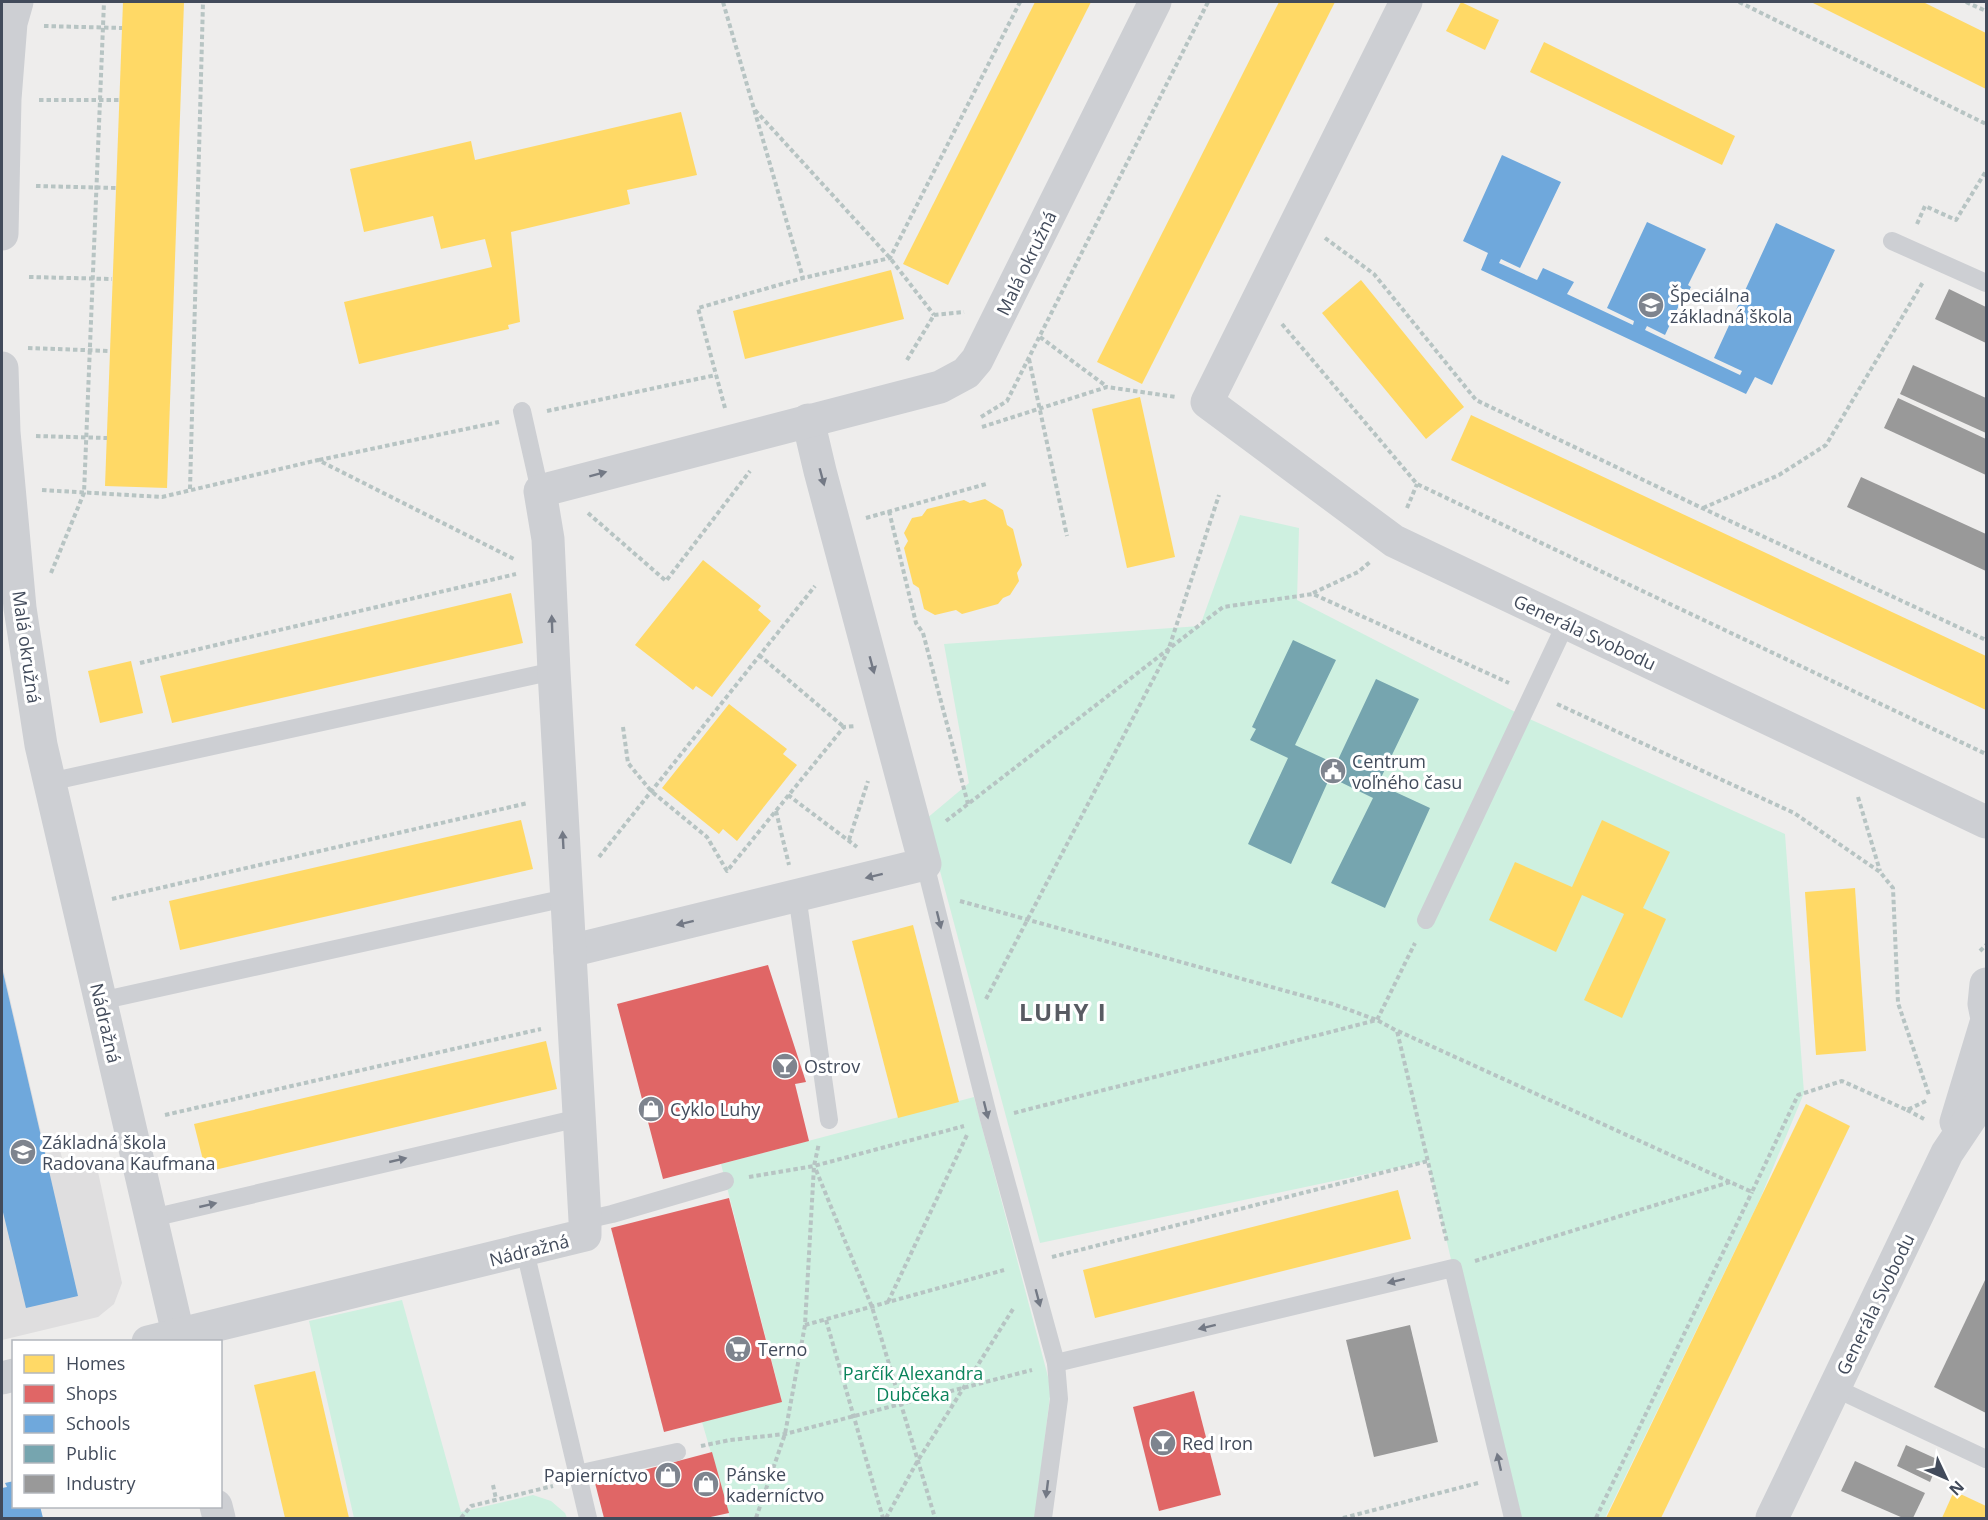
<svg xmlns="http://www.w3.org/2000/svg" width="1988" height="1520" viewBox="0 0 1988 1520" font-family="'Open Sans',sans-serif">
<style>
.education{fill:#dfdedf}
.green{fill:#cef0e0}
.homes{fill:#ffd966}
.shops{fill:#e06666}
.schools{fill:#6fa8dc}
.public{fill:#76a5af}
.industry{fill:#999}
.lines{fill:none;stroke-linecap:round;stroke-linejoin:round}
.path{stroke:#b7c4c3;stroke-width:4;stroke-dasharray:4.5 3;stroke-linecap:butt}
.lane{stroke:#cdcfd3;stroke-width:18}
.street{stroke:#cdcfd3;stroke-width:33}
.oneway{fill:#737985}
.labels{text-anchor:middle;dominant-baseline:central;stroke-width:6;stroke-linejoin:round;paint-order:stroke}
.street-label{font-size:18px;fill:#424b5b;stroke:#fff}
.poi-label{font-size:18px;fill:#424b5b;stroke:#fff;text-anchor:start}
.park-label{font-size:18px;fill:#0c845c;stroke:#fff}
.district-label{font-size:24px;font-weight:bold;letter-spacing:1.5px;fill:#585b62;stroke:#fff}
</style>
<rect width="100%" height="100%" fill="#eeedec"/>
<polygon class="education" points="2,964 46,1154 60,1150 64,1166 95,1158 122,1283 114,1304 98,1317 2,1340"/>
<g class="green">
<polygon points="1240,515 1299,528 1297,600 1523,716 1785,834 1804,1093 1760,1199 1605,1518 1522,1518 1453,1268 1428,1161 1040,1243 926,819 969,783 944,644 1200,626"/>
<polygon points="974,1097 1051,1388 1035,1518 730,1518 702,1422 782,1401 721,1164"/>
<polygon points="402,1300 461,1512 533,1495 551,1501 565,1513 567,1518 354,1518 309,1321"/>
</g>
<g class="homes">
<polygon points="123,2 184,2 167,488 105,486"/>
<polygon points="1035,2 1091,2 948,285 903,264"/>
<polygon points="1279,2 1335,2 1142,384 1097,362"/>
<polygon points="1461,2 1499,20 1485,50 1446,31"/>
<polygon points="1811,2 1923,2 1986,33 1986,89"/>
<polygon points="1544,42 1735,136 1722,165 1530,72"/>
<polygon points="681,112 697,175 627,190 630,204 511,232 520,322 508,325 509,329 359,364 344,302 492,267 485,239 441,249 433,216 364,232 350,169 471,141 475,160"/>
<polygon points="891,270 904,319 745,359 733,311"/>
<polygon points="1361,280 1464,407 1426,439 1322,313"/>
<polygon points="1140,397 1175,557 1127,568 1092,409"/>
<polygon points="1471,415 1986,656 1986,710 1451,460"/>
<polygon points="985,499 1003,510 1007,525 1013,529 1022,565 1017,573 1019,581 1010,595 1003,598 998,604 962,614 956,610 935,615 924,609 919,588 913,584 904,548 908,541 904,533 912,518 922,516 927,509 964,500 970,503"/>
<polygon points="703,560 761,606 758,610 771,621 712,697 696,686 693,690 635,645"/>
<polygon points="511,593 523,643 172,723 160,676"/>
<polygon points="131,661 143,713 100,723 88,671"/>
<polygon points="729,704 787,749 783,754 797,765 737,841 723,829 719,834 662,788"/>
<polygon points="521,820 533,869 180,950 169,901"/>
<polygon points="1602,820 1670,852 1643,908 1666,919 1622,1018 1584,1000 1624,914 1582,895 1556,952 1489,920 1515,862 1572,887"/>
<polygon points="1855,888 1866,1051 1816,1055 1805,892"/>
<polygon points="913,925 959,1102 898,1118 852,941"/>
<polygon points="546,1041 557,1089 206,1172 194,1124"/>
<polygon points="1806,1104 1850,1126 1661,1518 1606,1518"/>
<polygon points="1398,1190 1411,1239 1095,1318 1083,1270"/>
<polygon points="315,1371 349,1518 285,1518 254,1385"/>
<polygon points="1954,1491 1986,1506 1986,1518 1942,1518"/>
</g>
<g class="shops">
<polygon points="768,965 806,1082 795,1084 809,1141 663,1179 617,1004"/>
<polygon points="729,1198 782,1402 664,1432 611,1228"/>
<polygon points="1194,1391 1221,1495 1159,1511 1133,1407"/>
<polygon points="712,1452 729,1513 706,1518 604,1518 595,1483"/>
</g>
<g class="schools">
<polygon points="1502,155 1561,182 1520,268 1501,259 1499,263 1537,280 1543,268 1574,282 1567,294 1633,325 1634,321 1607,308 1647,222 1706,249 1688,285 1691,287 1684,300 1682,299 1665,335 1647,326 1645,330 1740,375 1742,371 1714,358 1776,223 1835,250 1772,385 1755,377 1746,394 1481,270 1488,253 1463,241"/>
<polygon points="2,968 78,1296 26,1308 2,1208"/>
<polygon points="14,1481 14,1506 40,1506 43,1518 2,1518 2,1488 7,1487 5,1483"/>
</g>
<polygon class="public" points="1293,640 1336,660 1295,745 1336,764 1376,679 1419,699 1378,784 1430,808 1385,908 1331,883 1373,798 1330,777 1291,864 1248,844 1288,758 1250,740 1256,729 1252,727"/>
<g class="industry">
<polygon points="1949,289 1986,307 1986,343 1935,319"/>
<polygon points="1913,365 1986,398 1986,433 1900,394"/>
<polygon points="1898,398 1986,439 1986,475 1884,428"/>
<polygon points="1861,477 1986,534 1986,571 1847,507"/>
<polygon points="1986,1278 1986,1413 1934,1387"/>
<polygon points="1410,1325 1438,1442 1374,1457 1346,1340"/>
<polygon points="1906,1445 1939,1460 1930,1482 1897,1466"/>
<polygon points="1855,1461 1925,1493 1913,1518 1903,1518 1841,1491"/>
</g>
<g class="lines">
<g class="path">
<polyline points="723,2 803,278"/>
<polyline points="1739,2 1986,124"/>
<polyline points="1966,2 1986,11"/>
<polyline points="44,26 122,28"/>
<polyline points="39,100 119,100"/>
<polyline points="755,110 890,258 934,315"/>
<polyline points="36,186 116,188"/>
<polyline points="1917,224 1925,206 1956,220 1986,171"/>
<polyline points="1325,238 1374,274 1476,400 1702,508 1986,640"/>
<polyline points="29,277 112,279"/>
<polyline points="1282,324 1417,484 1986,754"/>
<polyline points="1040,337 1106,386"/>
<polyline points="28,348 110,351"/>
<polyline points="1029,359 1067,536"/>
<polyline points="907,360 934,315 964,312"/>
<polyline points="725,408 698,308 803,278 890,258 1020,2"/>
<polyline points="547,411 716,375"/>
<polyline points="981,417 1007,401 1208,2"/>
<polyline points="982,427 1107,387 1176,397"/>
<polyline points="36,436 107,438"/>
<polyline points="319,460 499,422"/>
<polyline points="190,489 203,2"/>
<polyline points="42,490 162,497 318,460 516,560"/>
<polyline points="1407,508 1417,484"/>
<polyline points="1703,508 1779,475 1826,445 1923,282"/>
<polyline points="889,511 916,623 923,633 968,804"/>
<polyline points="588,513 666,581 750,471"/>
<polyline points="866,518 986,484"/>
<polyline points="51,573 84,493 104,2"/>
<polyline points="1313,593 1358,572 1370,562"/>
<polyline points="759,655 844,727"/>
<polyline points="140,663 516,574"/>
<polyline points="1557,704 1794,813 1880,872 1893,888 1898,1003 1929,1095"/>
<polyline points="623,727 628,763 651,791 707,837 727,871 844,727 855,726"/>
<polyline points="788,795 857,847"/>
<polyline points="1858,797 1880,871"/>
<polyline points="776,811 789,865"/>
<polyline points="946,821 1223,607 1313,594 1509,683"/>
<polyline points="849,840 868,781"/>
<polyline points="599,857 815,586"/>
<polyline points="112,899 528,803"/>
<polyline points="960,901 1333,1004 1377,1020 1397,1031 1447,1242"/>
<polyline points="1980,951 1986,945"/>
<polyline points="986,999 1168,651 1219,495"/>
<polyline points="1398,1031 1752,1192 1798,1095 1842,1081 1907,1110 1928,1100"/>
<polyline points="1907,1110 1924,1119"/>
<polyline points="1014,1113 1377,1020 1415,943"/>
<polyline points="165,1115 541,1029"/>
<polyline points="816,1170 872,1307 935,1518"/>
<polyline points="749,1177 814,1166 964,1126"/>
<polyline points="1052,1257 1428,1161"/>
<polyline points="1475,1261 1730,1182"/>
<polyline points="888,1302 967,1135"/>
<polyline points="826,1320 883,1518"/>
<polyline points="805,1325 1004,1270"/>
<polyline points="701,1446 730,1440 785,1434 1032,1370"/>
<polyline points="493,1485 496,1499"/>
<polyline points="461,1518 471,1506 553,1486"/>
<polyline points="756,1518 785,1434 805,1325 814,1166 819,1143"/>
<polyline points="886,1518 917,1462 1013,1309"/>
<polyline points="1343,1518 1478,1483"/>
<polyline points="1596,1518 1752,1192"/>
</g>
<g class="lane">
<polyline points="1892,241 1986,283"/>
<polyline points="522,411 540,491"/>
<polyline points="49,782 554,671"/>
<polyline points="925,864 989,1119 1056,1363 1059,1399 1043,1518"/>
<polyline points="797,895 829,1120"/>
<polyline points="1426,920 1566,623"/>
<polyline points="100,1001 566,898"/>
<polyline points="152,1218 579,1118"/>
<polyline points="585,1220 612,1214 725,1181"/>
<polyline points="525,1251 588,1518"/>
<polyline points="1056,1363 1453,1268 1513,1518"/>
<polyline points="1835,1388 1986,1459"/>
<polyline points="577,1474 677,1452"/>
</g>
<g class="street">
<polyline points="1406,2 1207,402 1394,541 1986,822"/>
<polyline points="2,234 5,99 11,23 17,2"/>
<polyline points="2,368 4,432 20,608 41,745 180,1342"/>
<polyline points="570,951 925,864 820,471 808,420"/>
<polyline points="1986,984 1984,1004 1986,1014"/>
<polyline points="1956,1122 1986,1023"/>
<polyline points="148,1342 585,1235 585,1220 554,671 548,539 540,491 940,387 966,373 977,360 1155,2"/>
<polyline points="2,1378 14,1375"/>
<polyline points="216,1506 219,1518"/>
<polyline points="1772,1518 1947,1153 1986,1095"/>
</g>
</g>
<defs><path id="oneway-solid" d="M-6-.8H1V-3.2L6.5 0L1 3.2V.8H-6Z" transform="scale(1.5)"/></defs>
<g class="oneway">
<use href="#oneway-solid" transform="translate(598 474) rotate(-15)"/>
<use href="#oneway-solid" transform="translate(822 477) rotate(75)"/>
<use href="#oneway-solid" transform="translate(552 624) rotate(-92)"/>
<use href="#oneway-solid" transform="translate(872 665) rotate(75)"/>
<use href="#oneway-solid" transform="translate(563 840) rotate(-93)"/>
<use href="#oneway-solid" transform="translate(874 876) rotate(166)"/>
<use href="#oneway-solid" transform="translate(939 920) rotate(76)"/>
<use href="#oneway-solid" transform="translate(685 923) rotate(166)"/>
<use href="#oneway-solid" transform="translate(986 1110) rotate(76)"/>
<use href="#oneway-solid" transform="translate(398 1160) rotate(-13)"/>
<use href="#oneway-solid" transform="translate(208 1205) rotate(-13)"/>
<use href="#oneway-solid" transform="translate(1396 1281) rotate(166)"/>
<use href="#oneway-solid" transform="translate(1038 1298) rotate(75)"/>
<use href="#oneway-solid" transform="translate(1207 1327) rotate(166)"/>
<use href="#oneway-solid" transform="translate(1499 1462) rotate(-103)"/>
<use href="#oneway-solid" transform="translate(1047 1489) rotate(97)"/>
</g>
<defs>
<symbol id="school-disc" viewBox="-11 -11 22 22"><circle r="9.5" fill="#7e848e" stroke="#fff"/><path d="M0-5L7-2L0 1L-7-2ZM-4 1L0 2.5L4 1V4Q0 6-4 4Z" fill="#fff"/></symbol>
<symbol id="civic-disc" viewBox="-11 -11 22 22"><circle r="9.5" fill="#7e848e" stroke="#fff"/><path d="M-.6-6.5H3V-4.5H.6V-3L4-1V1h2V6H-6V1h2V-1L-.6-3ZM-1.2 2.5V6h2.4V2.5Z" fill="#fff"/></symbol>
<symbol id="bar-disc" viewBox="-11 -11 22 22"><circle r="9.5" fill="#7e848e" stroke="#fff"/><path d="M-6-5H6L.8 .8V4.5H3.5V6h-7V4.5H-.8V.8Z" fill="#fff"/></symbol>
<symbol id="shop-disc" viewBox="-11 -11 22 22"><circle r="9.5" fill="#7e848e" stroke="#fff"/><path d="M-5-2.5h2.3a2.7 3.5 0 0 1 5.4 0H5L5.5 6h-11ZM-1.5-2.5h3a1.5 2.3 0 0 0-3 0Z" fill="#fff"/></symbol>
<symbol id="supermarket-disc" viewBox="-11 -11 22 22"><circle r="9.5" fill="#7e848e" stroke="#fff"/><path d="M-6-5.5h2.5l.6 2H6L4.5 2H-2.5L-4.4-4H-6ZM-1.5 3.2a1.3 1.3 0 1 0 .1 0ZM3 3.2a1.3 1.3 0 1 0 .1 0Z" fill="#fff"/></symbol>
</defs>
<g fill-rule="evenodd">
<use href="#school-disc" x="1636" y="290" width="30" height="30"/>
<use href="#civic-disc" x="1318" y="756" width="30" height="30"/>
<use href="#bar-disc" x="770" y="1051" width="30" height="30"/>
<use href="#shop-disc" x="636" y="1094" width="30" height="30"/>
<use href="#school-disc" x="8" y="1137" width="30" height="30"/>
<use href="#supermarket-disc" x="723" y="1334" width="30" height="30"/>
<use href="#bar-disc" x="1148" y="1428" width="30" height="30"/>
<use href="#shop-disc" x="653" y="1460" width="30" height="30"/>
<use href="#shop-disc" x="691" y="1469" width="30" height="30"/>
</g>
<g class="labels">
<g class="street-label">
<text transform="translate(1026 263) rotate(-64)">Malá okružná</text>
<text transform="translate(1585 632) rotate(25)">Generála Svobodu</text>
<text transform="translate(27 647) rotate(82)">Malá okružná</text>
<text transform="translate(106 1023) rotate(77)">Nádražná</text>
<text transform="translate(529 1250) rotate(-14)">Nádražná</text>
<text transform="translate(1875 1304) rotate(-64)">Generála Svobodu</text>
</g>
<g class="poi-label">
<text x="1670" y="295">Špeciálna<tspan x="1670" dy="21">základná škola</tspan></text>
<text x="1352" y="761">Centrum<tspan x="1352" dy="21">voľného času</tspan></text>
<text x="804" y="1066">Ostrov</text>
<text x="670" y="1109">Cyklo Luhy</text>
<text x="42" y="1142">Základná škola<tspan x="42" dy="21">Radovana Kaufmana</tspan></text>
<text x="758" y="1349">Terno</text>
<text x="1182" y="1443">Red Iron</text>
<text x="726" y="1474">Pánske<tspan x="726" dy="21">kaderníctvo</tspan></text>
<text x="648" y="1475" text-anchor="end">Papierníctvo</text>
</g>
<g class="park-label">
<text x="913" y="1373">Parčík Alexandra<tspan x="913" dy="21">Dubčeka</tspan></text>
</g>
<g class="district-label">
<text x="1063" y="1011">LUHY I</text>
</g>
</g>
<rect width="1988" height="1520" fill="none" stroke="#424b5b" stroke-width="6"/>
<rect x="12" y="1340" width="210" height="168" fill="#ffffff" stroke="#b3b7bd" stroke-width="1.5"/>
<rect x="24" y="1355" width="30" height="18" fill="#ffd966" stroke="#b3b7bd" stroke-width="1.5"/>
<text x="66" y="1370" font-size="18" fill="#424b5b">Homes</text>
<rect x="24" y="1385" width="30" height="18" fill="#e06666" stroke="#b3b7bd" stroke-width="1.5"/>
<text x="66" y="1400" font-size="18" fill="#424b5b">Shops</text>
<rect x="24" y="1415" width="30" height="18" fill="#6fa8dc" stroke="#b3b7bd" stroke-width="1.5"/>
<text x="66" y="1430" font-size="18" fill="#424b5b">Schools</text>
<rect x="24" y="1445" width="30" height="18" fill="#76a5af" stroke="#b3b7bd" stroke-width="1.5"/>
<text x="66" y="1460" font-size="18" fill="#424b5b">Public</text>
<rect x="24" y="1475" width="30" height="18" fill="#999999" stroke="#b3b7bd" stroke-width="1.5"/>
<text x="66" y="1490" font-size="18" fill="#424b5b">Industry</text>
<g transform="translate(1946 1478) rotate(134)" stroke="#ffffff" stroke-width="4.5" paint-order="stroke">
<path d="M0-4.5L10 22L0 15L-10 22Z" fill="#424b5b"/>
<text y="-9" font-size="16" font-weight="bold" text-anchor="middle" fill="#424b5b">N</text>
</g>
</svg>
